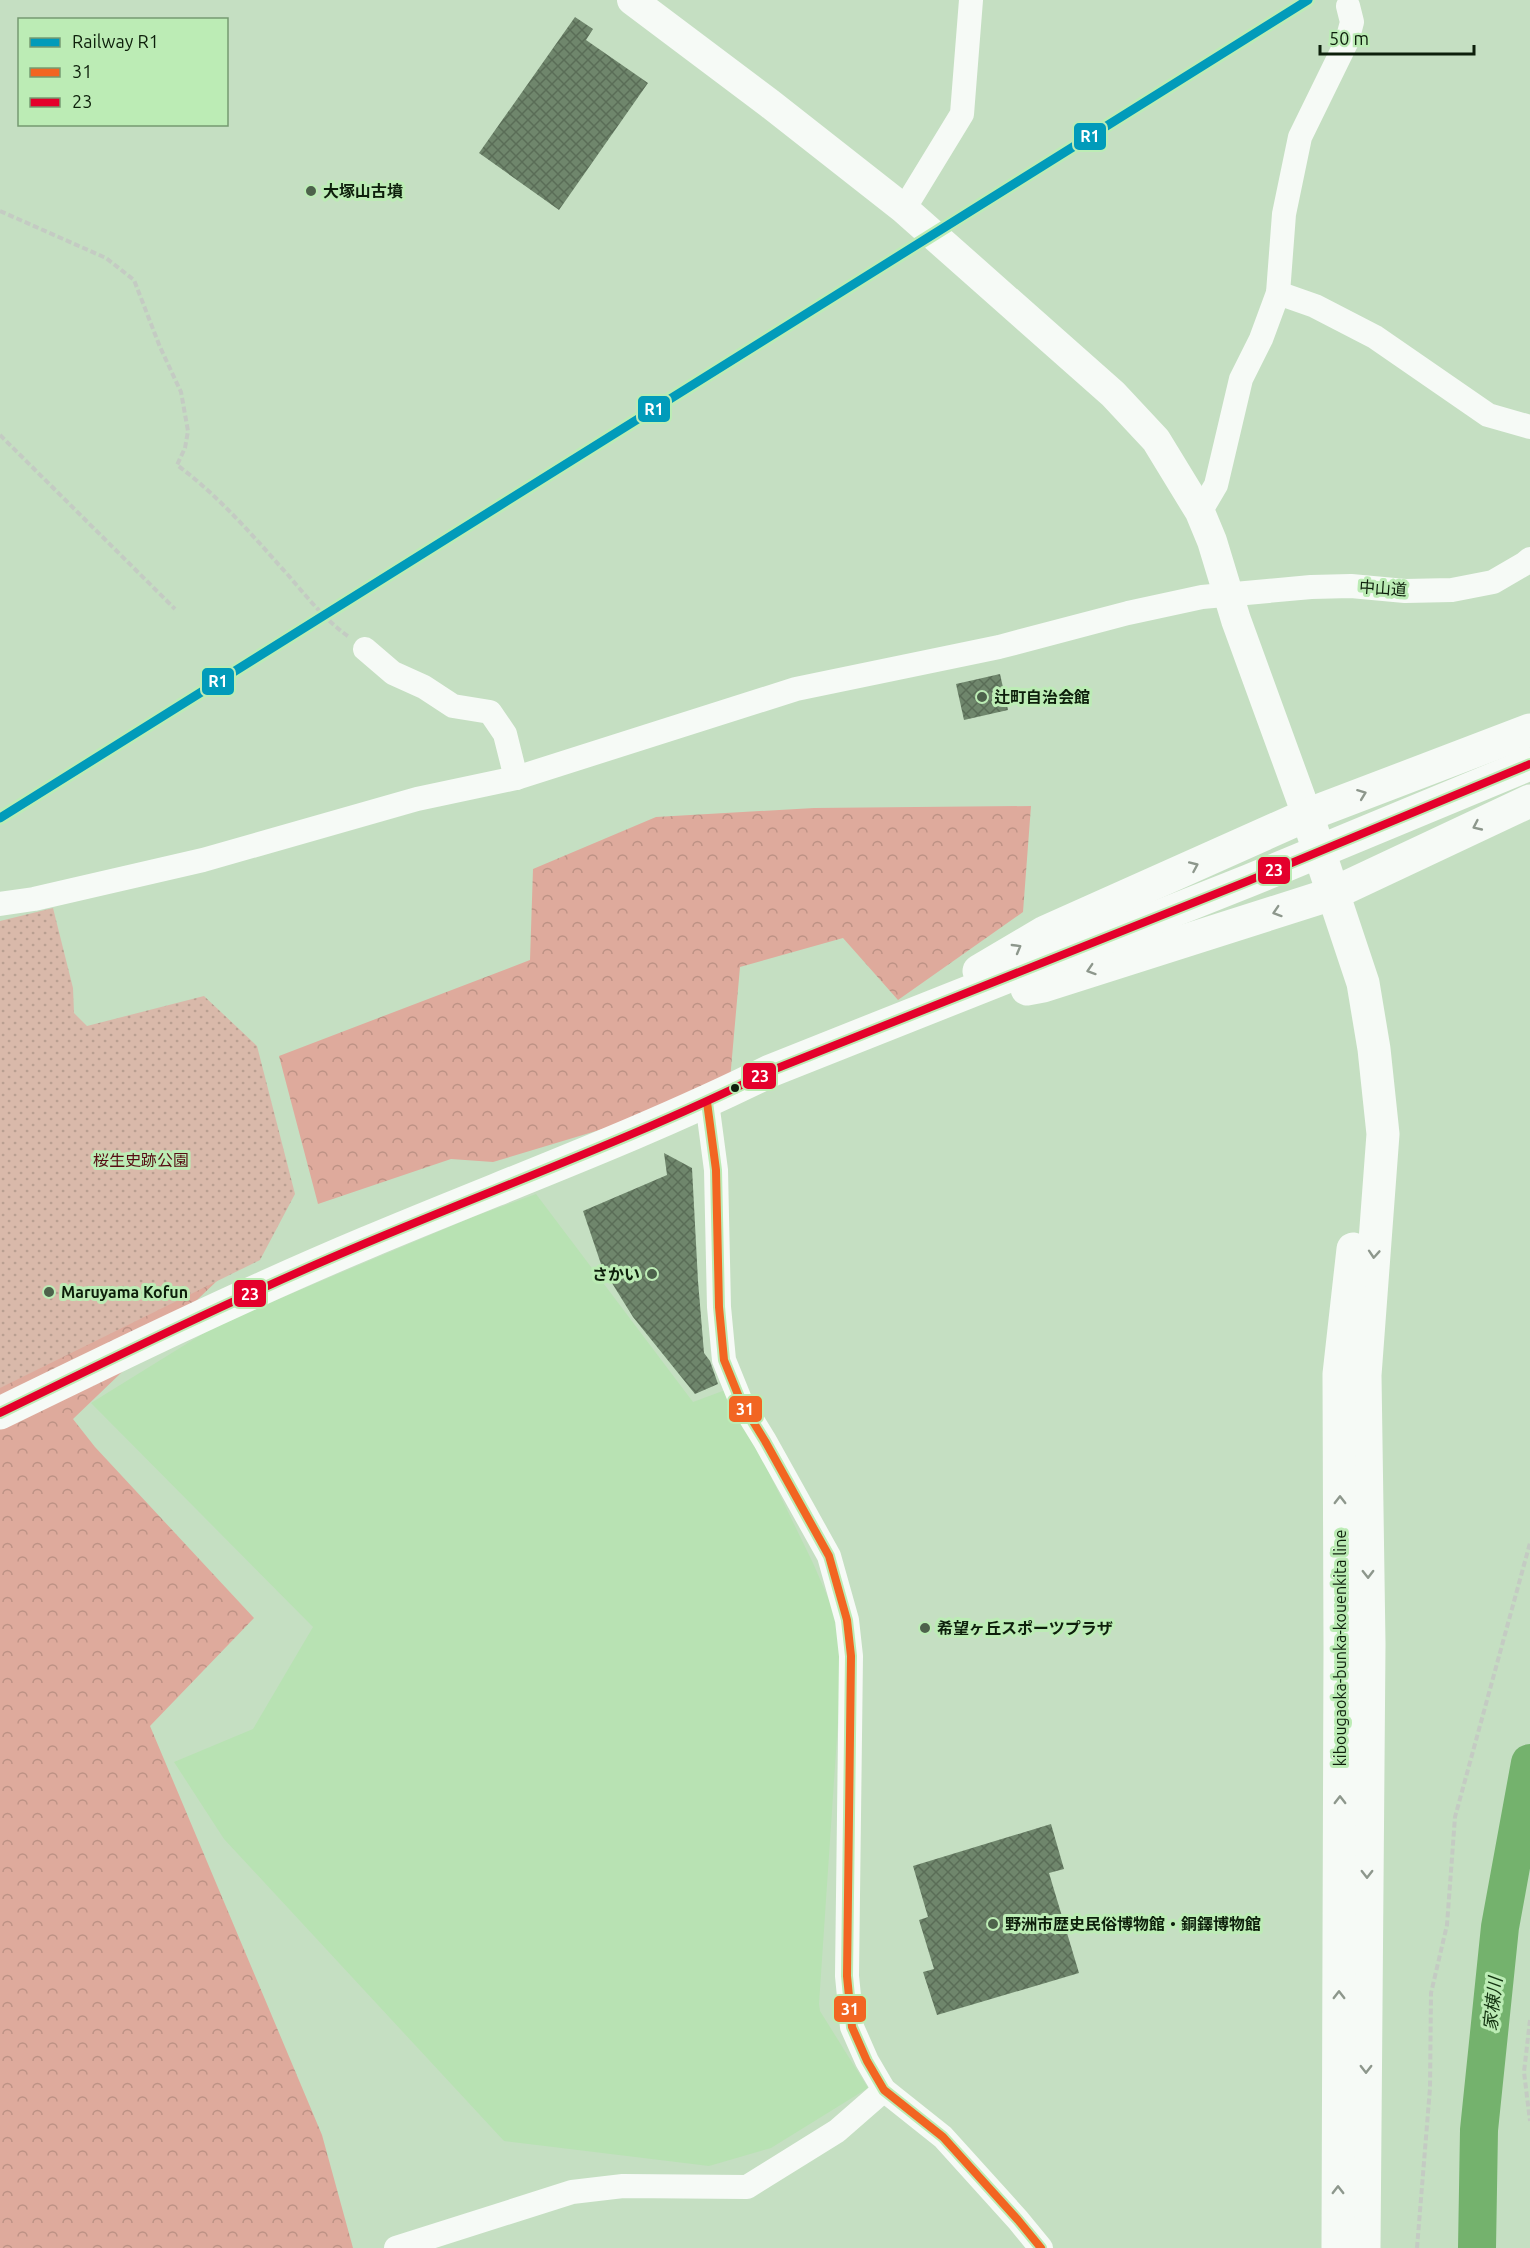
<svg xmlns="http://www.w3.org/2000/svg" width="1530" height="2248" viewBox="0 0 1530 2248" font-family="Ubuntu,'Noto Sans JP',sans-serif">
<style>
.built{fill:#b8e2b3}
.forest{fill:url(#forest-crowns)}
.park{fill:url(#park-dots)}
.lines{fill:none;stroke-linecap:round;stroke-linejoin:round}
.river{stroke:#74b26d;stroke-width:38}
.building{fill:url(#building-cross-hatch)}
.path{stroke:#c4cbc3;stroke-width:4;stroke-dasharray:6 3;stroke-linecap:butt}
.minor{stroke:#f6faf6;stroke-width:24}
.tertiary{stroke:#f6faf6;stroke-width:30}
.secondary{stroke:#f6faf6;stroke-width:33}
.trunk{stroke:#f6faf6;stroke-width:33}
.bus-1-casing{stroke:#bcecb5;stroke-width:12}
.bus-2-casing{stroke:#bcecb5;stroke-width:12}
.bus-1{stroke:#f26522;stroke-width:8}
.bus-2{stroke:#e4002b;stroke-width:8}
.rail-1-casing{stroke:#bcecb5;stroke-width:14}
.rail-1{stroke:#019bba;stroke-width:9}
.oneway{stroke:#8d978c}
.poi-dot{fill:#4d624b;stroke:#bcecb5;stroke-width:2}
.bus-dot{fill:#0d1f0b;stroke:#bcecb5;stroke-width:2}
.labels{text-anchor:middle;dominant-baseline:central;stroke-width:6;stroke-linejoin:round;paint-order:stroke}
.poi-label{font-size:16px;font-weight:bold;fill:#0d1f0b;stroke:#bcecb5;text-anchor:start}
.street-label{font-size:16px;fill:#0d1f0b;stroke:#bcecb5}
.park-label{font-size:16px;fill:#560c13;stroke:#bcecb5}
.water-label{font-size:18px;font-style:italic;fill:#12320f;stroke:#bcecb5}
.line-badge{stroke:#bcecb5;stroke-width:2}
.badge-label{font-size:16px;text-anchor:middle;font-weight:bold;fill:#fff}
</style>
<defs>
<pattern id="forest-crowns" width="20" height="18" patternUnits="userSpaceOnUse" patternTransform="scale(1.5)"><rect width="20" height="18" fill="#deaa9c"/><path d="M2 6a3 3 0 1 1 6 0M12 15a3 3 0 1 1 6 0" fill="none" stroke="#bd9285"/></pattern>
<pattern id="park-dots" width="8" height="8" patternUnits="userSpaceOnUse" patternTransform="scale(1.5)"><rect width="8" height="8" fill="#d9b9aa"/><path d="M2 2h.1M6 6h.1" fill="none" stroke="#b99f91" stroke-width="1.8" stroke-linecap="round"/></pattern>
<pattern id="building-cross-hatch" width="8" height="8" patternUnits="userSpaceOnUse" patternTransform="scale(1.5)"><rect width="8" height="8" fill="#6f866c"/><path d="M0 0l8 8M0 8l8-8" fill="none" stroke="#5a6d57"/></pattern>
</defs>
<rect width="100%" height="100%" fill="#c5dfc2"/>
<polygon class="built" points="536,1194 693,1402 728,1389 813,1563 835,1614 842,1662 819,2004 820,2011 868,2088 771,2148 709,2166 504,2141 224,1839 174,1762 253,1729 313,1627 91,1403 217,1325 473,1217"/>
<g class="forest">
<polygon points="1031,806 1023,912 898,1000 843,938 740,967 729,1091 493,1162 451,1159 318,1204 279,1056 530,960 533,869 656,817 814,808"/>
<polygon points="0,1071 246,1253 73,1419 95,1447 254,1618 150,1726 322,2135 353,2248 0,2248"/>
</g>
<polygon class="park" points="53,908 73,988 74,1013 87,1026 204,996 257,1046 295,1194 260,1260 0,1388 0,921"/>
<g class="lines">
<polyline class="river" points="1477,2248 1479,2130 1500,1927 1530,1763"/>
</g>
<g class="building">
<polygon points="575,17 593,29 586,40 648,83 559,210 479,153"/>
<polygon points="1000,674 1008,710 964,720 956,684"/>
<polygon points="664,1153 692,1168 698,1281 704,1353 710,1361 718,1384 695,1394 633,1317 602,1267 583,1211 667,1175"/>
<polygon points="1051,1824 1064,1869 1049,1873 1079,1973 937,2015 923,1972 934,1969 919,1920 928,1917 913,1866"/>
</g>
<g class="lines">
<g class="path">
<path d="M 0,211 L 106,258 L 134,280 L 160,347 L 181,392 L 188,431 L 185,448 L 177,465 C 219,496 253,536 288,575 C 307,597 325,620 349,637"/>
<polyline points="0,435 175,609"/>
<polyline points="1530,2020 1524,2072 1530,2121"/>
<polyline points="1417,2248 1430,2088 1431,1993 1447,1925 1455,1817 1530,1543"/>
</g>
<g class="minor">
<polyline points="904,209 962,114 971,0"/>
<polyline points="1278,293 1315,306 1375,337 1488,415 1530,427"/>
<polyline points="1200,512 1216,485 1241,379 1261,339 1278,293 1284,214 1300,137 1347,41 1352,22 1348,6"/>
<polyline points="365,649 393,673 424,687 453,706 490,712 505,734 516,778"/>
<polyline points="0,904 34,899 203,860 417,799 516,778 796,689 999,647 1128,613 1202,597 1311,587 1351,586 1405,591 1452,590 1493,582 1524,564 1530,559"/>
<polyline points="707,1102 716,1170 719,1307 724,1360 741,1402 765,1441 829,1556 847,1620 851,1656 847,1976 852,2027 867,2061 884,2090 943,2137 1018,2220 1041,2248"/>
<polyline points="396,2248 572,2192 623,2186 747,2187 837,2131 884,2090"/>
</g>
<polyline class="tertiary" points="632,0 769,103 904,209 1113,394 1156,440 1200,512 1212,541 1236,620 1307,815"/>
<g class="secondary">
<polyline points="1307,815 1363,983 1374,1049 1383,1134 1365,1375 1369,1644 1364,2248"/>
<polyline points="1338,2248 1340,1646 1339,1374 1353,1249"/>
</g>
<g class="trunk">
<polyline points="979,971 1045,932 1307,815 1530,730"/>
<polyline points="1027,989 1043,986 1332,894 1530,801"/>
<path d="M 0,1413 C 121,1354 242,1295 366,1243 C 501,1186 639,1136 770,1071 L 1248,881 L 1530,764"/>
</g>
<defs>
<polyline id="bus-1" points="707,1102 716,1170 719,1307 724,1360 741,1402 765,1441 829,1556 847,1620 851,1656 847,1976 852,2027 867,2061 884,2090 943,2137 1018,2220 1041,2248"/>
<path id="bus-2" d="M 0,1413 C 121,1354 242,1295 366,1243 C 501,1186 639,1136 770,1071 L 1248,881 L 1530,764"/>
</defs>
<use href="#bus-1" class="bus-1-casing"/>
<use href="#bus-2" class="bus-2-casing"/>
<use href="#bus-1" class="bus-1"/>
<use href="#bus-2" class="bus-2"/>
<defs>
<path id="rail-1" d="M 0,818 C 435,544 873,274 1308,0"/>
</defs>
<use href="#rail-1" class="rail-1-casing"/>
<use href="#rail-1" class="rail-1"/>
</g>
<defs><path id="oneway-chevron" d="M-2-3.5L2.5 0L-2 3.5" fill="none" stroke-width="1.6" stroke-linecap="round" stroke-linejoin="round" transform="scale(1.5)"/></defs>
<g class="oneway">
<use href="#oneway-chevron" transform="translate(1362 794) rotate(-21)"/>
<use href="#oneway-chevron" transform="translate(1477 826) rotate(155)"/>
<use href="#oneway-chevron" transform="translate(1194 866) rotate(-24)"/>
<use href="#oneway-chevron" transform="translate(1277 912) rotate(162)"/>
<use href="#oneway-chevron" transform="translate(1017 948) rotate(-30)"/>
<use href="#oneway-chevron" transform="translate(1091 970) rotate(162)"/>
<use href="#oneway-chevron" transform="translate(1374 1254) rotate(94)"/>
<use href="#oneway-chevron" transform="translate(1340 1500) rotate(-90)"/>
<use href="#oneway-chevron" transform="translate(1368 1574) rotate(89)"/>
<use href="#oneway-chevron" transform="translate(1340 1800) rotate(-90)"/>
<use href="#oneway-chevron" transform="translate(1367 1874) rotate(90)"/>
<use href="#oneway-chevron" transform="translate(1339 1995) rotate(-90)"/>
<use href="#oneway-chevron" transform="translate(1366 2069) rotate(90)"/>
<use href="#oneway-chevron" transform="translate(1338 2190) rotate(-90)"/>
</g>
<g class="poi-dot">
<circle cx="311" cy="191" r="6"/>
<circle cx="982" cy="697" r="6"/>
<circle cx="652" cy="1274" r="6"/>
<circle cx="49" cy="1292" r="6"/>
<circle cx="925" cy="1628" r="6"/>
<circle cx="993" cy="1924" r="6"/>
</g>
<circle class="bus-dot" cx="735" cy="1088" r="5"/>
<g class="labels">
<g class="poi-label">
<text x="323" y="191">大塚山古墳</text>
<text x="994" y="697">辻町自治会館</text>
<text x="640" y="1274" text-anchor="end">さかい</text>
<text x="61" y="1292">Maruyama Kofun</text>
<text x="937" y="1628">希望ヶ丘スポーツプラザ</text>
<text x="1005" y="1924">野洲市歴史民俗博物館・銅鐸博物館</text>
</g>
<g class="street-label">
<text transform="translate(1383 588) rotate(4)">中山道</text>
<text transform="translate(1340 1648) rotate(-90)">kibougaoka-bunka-kouenkita line</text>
</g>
<g class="park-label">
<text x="141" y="1160">桜生史跡公園</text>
</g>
<g class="water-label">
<text transform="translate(1492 2004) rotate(-84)">家棟川</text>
</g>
</g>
<g class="line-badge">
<rect x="1073" y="122" width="34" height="29" rx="6" fill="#019bba"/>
<rect x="637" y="395" width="34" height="28" rx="6" fill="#019bba"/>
<rect x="201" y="667" width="34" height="29" rx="6" fill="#019bba"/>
<rect x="1257" y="856" width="34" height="29" rx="6" fill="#e4002b"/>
<rect x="742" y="1062" width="35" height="28" rx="6" fill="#e4002b"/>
<rect x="233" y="1279" width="34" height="29" rx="6" fill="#e4002b"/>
<rect x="728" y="1395" width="35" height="28" rx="6" fill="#f26522"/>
<rect x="833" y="1995" width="34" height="28" rx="6" fill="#f26522"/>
</g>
<g class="badge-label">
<text x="1090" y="142">R1</text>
<text x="654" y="415">R1</text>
<text x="218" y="687">R1</text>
<text x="1274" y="876">23</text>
<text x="760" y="1082">23</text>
<text x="250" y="1300">23</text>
<text x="745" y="1415">31</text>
<text x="850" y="2015">31</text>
</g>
<rect x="18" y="18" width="210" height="108" fill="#bcecb5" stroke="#769a71" stroke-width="1.5"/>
<rect x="30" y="38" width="30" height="9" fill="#019bba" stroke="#769a71" stroke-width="1.5"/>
<text x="72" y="48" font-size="18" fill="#0d1f0b">Railway R1</text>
<rect x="30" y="68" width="30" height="9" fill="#f26522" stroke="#769a71" stroke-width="1.5"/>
<text x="72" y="78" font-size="18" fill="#0d1f0b">31</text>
<rect x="30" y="98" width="30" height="9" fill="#e4002b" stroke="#769a71" stroke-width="1.5"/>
<text x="72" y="108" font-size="18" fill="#0d1f0b">23</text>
<path d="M1320 45v9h154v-9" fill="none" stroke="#0d1f0b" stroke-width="3"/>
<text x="1329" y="45" font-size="18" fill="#0d1f0b" stroke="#bcecb5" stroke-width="4.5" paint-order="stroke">50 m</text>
</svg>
